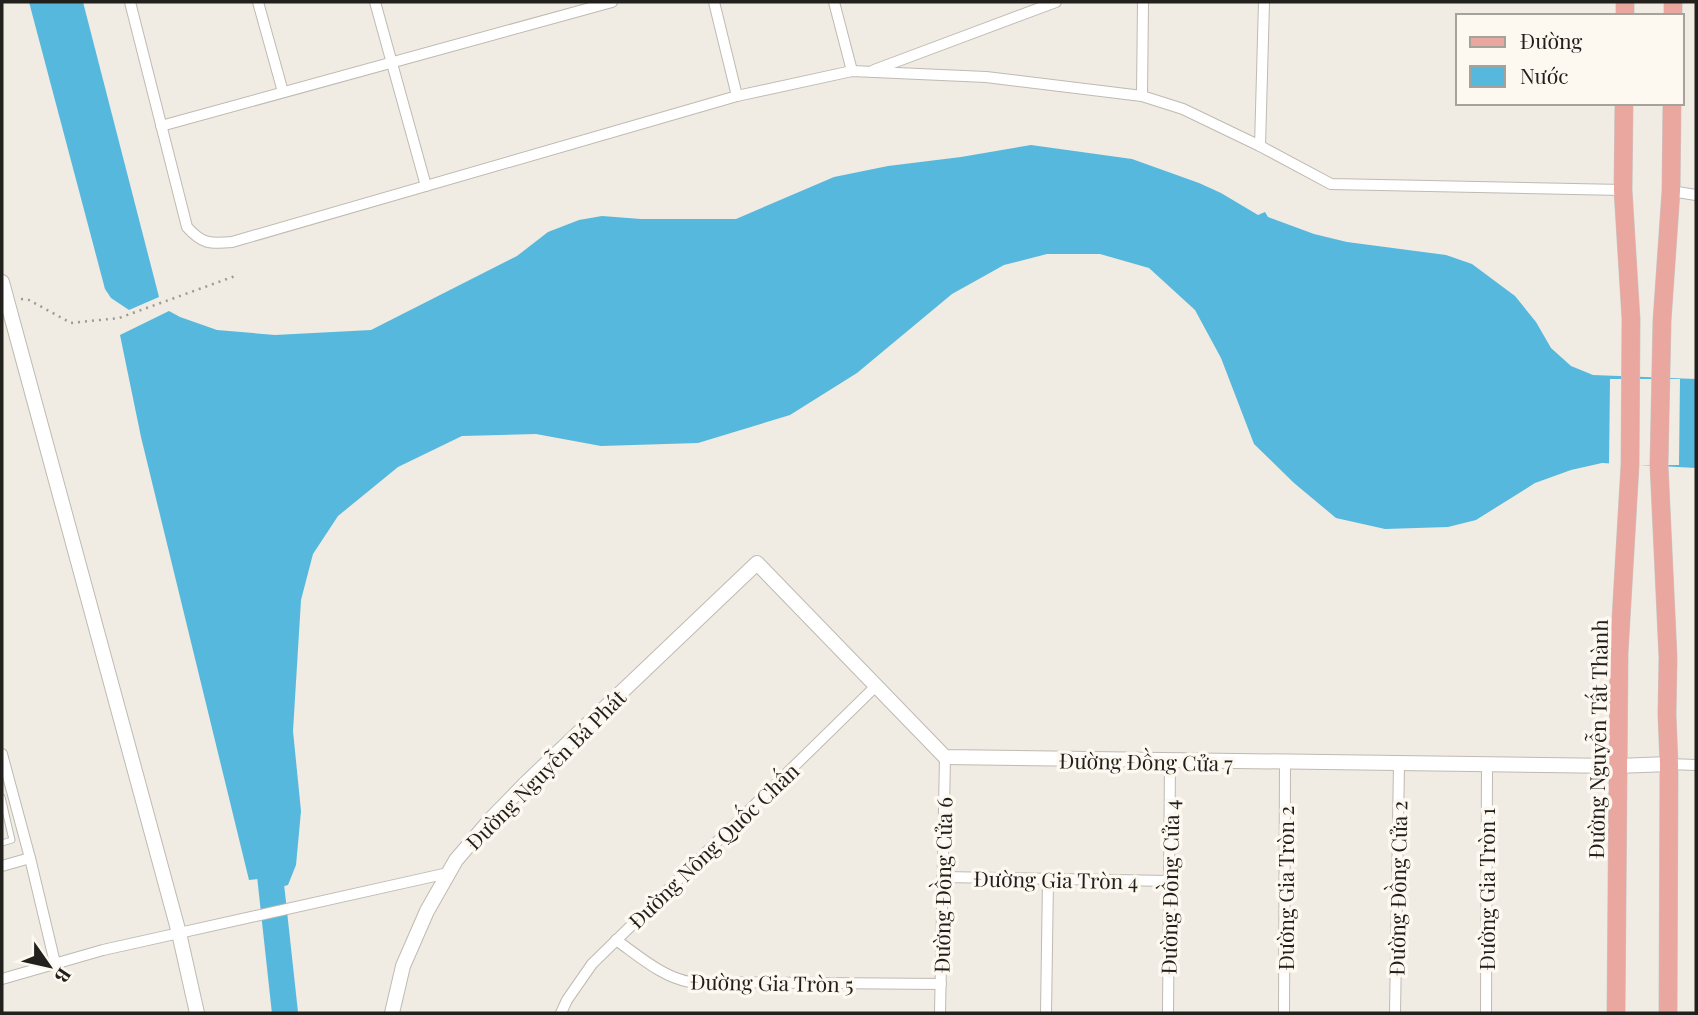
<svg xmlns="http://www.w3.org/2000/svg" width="1698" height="1015" viewBox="0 0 1698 1015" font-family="'Playfair Display',serif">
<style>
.water{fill:#56b8dd}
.pier{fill:#f0ebe3}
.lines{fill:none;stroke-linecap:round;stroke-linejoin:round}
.river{stroke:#56b8dd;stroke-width:26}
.service-casing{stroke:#bfbab2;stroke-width:7}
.minor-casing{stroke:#bfbab2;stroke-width:12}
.tertiary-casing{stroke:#bfbab2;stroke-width:16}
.primary-casing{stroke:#cac9c9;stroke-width:19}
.path{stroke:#9e9a94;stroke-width:2.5;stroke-dasharray:2 5;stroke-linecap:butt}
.service{stroke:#fff;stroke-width:5}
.minor{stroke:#fff;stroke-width:10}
.tertiary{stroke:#fff;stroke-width:14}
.primary{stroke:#eaa7a0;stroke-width:18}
.labels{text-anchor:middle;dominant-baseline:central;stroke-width:7;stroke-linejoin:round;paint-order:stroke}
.street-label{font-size:21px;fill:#22201d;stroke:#fdf8f0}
</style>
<rect width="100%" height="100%" fill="#f0ebe3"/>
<g class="water">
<polygon points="29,2 83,2 159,297 129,310 111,298 105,289"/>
<polygon points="1031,145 1132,159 1199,183 1221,193 1258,215 1265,212 1268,217 1314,234 1347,242 1446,255 1472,264 1515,296 1536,322 1551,348 1571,366 1593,375 1696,379 1696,468 1602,463 1571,470 1535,483 1476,520 1448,527 1385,529 1336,518 1294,483 1254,444 1221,358 1195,310 1149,268 1100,254 1047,254 1004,265 952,294 857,373 790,415 698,443 601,446 536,434 462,436 398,467 338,516 313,554 301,600 293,731 301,811 296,865 288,885 267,891 258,879 249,880 141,437 120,335 169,311 180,317 217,330 275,335 371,330 517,256 548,232 579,220 602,216 641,219 736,219 834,177 888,166 961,157"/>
</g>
<polygon class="pier" points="1610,379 1680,379 1679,465 1609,465"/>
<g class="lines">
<polyline class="river" points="268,857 285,1013"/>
<defs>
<polyline id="service" points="2,797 12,840 2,843"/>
<g id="minor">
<path d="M 130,2 L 187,227 C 202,244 210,244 232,242 L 737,96 L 852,71 L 986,77 L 1142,96 L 1183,109 L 1260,146 L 1331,184 L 1623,190"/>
<polyline points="258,2 283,92"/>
<polyline points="375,2 426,186"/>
<polyline points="714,2 737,96"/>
<polyline points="834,2 852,71"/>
<polyline points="874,70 1056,2"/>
<polyline points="1142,96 1143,2"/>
<polyline points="161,126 612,2"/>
<polyline points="1260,146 1264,2"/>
<polyline points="1671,191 1696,195"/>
<polyline points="2,754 30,858 55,963"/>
<polyline points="1669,764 1696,765"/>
<polyline points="2,866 30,858"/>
<polyline points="942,877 1169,881"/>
<path d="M 616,940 C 639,956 662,977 690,982 L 941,984"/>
<polyline points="2,979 103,950 448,873"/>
<polyline points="561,1013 567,1000 592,964 876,686"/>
<polyline points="940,1013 945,757"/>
<polyline points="1046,1013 1048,879"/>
<polyline points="1168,1013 1170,761"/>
<polyline points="1284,1013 1285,762"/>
<polyline points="1395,1013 1399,764"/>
<polyline points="1486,1013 1487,765"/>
</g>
<g id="tertiary">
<polyline points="2,282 179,933 197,1013"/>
<polyline points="392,1013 403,966 427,911 456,860 491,819 526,783 757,563 945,757 1617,766 1669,764"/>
</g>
<g id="primary">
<polyline points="1625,16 1625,2"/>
<polyline points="1673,16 1673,2"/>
<polyline points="1616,1013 1619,653 1630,465 1631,319 1623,190 1624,103"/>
<polyline points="1668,1013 1669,764 1667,715 1668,657 1659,465 1662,321 1671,191 1672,103"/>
</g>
</defs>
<use href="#service" class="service-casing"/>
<use href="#minor" class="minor-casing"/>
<use href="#tertiary" class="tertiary-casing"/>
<use href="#primary" class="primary-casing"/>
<polyline class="path" points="21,299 29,300 71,323 119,318 238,275"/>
<use href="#service" class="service"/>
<use href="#minor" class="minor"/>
<use href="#tertiary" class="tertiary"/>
<use href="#primary" class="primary"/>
</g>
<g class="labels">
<g class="street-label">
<text transform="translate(1597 739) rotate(-89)">Đường Nguyễn Tất Thành</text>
<text transform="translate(1146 761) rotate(1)">Đường Đồng Cửa 7</text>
<text transform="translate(545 769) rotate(-45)">Đường Nguyễn Bá Phát</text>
<text transform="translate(713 845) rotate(-44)">Đường Nông Quốc Chấn</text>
<text transform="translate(1056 879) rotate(1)">Đường Gia Tròn 4</text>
<text transform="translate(942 885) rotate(-89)">Đường Đồng Cửa 6</text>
<text transform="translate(1169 887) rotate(-89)">Đường Đồng Cửa 4</text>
<text transform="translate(1285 888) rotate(-90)">Đường Gia Tròn 2</text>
<text transform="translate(1397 888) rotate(-89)">Đường Đồng Cửa 2</text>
<text transform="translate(1486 889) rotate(-90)">Đường Gia Tròn 1</text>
<text transform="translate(772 982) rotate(1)">Đường Gia Tròn 5</text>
</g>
</g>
<rect width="1698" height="1015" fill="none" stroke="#22201d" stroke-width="7"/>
<rect x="1456" y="14" width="228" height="91" fill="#fdf8f0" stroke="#a5a29c" stroke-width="2"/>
<rect x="1470" y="37" width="35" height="10" fill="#eaa7a0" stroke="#a5a29c" stroke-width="2"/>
<text x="1520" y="49" font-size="21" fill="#22201d">Đường</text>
<rect x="1470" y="66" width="35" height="21" fill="#56b8dd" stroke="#a5a29c" stroke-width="2"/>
<text x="1520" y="84" font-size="21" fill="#22201d">Nước</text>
<g transform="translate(49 966) rotate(124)" stroke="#fdf8f0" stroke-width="5" paint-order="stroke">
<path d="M0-5L12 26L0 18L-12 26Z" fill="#22201d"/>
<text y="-10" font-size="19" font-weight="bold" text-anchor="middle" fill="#22201d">B</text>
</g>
</svg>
